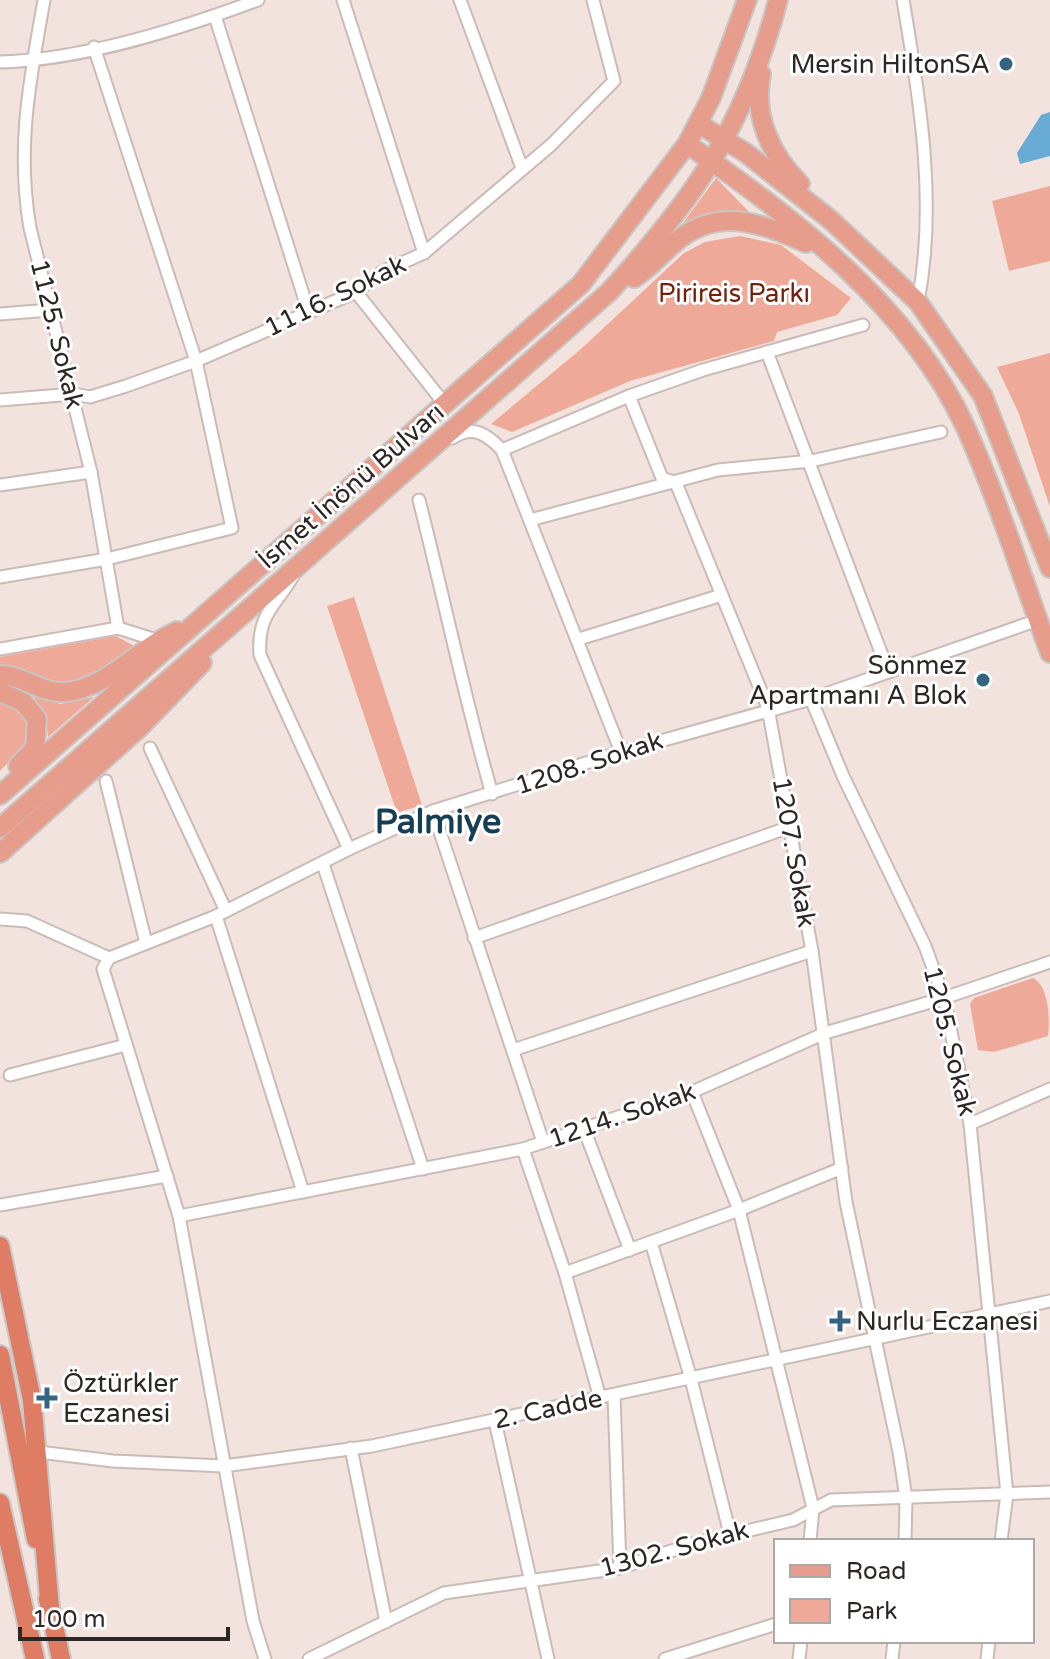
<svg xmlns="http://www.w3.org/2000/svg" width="1050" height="1659" viewBox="0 0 1050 1659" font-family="'Varela Round',sans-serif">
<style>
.green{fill:#efa998}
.water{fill:#68acd5}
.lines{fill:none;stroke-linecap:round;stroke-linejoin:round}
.minor-casing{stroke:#cbbbb7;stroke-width:15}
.primary-casing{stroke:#c8c7c6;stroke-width:22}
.trunk-casing{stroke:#c8c7c6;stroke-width:22}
.minor{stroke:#fff;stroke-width:11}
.primary{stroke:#e69d8b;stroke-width:18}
.trunk{stroke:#de7c64;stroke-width:18}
.poi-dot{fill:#336582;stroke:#fff;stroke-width:3}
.labels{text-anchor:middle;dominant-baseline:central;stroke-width:6;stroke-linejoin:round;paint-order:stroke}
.poi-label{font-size:26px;fill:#2c2625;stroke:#fff;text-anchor:end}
.park-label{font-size:26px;fill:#731f09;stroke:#fff}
.street-label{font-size:26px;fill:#2c2625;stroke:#fff}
.district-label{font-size:34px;font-weight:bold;fill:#163f56;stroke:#fff}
</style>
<rect width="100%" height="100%" fill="#f3e3de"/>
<g class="green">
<polygon points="716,178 755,218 678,230"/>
<polygon points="1050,186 1050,261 1009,271 992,201"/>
<polygon points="740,236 781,245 851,298 837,315 777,332 774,341 630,381 512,432 491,424 581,349 684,253 705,242"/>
<polygon points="1050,353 1050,507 1019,414 997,367"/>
<polygon points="354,597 422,805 397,813 327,606"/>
<path d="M 116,636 L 136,647 C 73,698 74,690 0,668 L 0,657 Z"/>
<polygon points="30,692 60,704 94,697 48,737 46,714"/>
<path d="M 0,698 C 22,705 30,720 28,743 L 0,771 Z"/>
<path d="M 1033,978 C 1049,986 1050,1020 1048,1036 L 994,1052 L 978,1050 L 970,1004 L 974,998 Z"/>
</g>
<polygon class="water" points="1050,112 1050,156 1020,164 1017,153 1041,115"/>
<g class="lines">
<defs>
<g id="minor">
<path d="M 44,0 C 30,79 16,147 30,228 L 91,472 L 118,628 L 156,640"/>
<polyline points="343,0 424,253"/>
<polyline points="460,0 522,168"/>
<path d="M 903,0 C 920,99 937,203 918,302"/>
<polyline points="215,16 308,310"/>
<path d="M 0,62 C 83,60 180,29 258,0"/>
<polyline points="356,292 443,402"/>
<polyline points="0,314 50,310"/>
<polyline points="767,352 888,671"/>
<polyline points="629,396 662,478 676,483 768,708 812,951 846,1202 899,1452 906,1498 905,1541"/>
<polyline points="0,400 74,394 90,397 126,386 196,361 356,292 382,272 424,253 551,145 614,81 593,0"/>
<path d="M 452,438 C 473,425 486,433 502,450 L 621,752"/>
<polyline points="502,450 629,396 703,370 863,325"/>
<polyline points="0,485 91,472"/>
<path d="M 419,500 C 444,598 464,697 492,794"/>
<polyline points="530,520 718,470 811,461 941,432"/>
<path d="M 293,576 C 275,607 257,614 260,655 L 349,849"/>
<polyline points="0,577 107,559 232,528 196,361 94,47"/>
<polyline points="579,639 722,595"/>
<polyline points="0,649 118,628"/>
<polyline points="811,699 843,776 925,946 944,998 970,1124 1007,1494 1001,1541"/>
<polyline points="150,748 226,911"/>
<polyline points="106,781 146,943"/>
<polyline points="433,811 543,1142"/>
<polyline points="323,864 423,1169"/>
<polyline points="216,916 303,1192"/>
<polyline points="0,919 27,921 109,958"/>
<polyline points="474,938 787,828"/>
<polyline points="109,958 216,916 349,849 433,811 621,752 811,699 1038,620"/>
<polyline points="109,958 103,969 179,1216 253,1621 265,1659"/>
<polyline points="513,1050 812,951"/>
<polyline points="10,1075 126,1045"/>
<polyline points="692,1092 739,1210 813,1508 810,1541"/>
<polyline points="970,1124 1050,1089"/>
<polyline points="584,1129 630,1250"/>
<polyline points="523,1149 565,1273 600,1398"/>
<polyline points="0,1205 167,1176"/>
<polyline points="179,1216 523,1149 692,1092 825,1033 944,998 1050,962"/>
<polyline points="651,1242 691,1379 730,1534"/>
<polyline points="565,1273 739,1210 842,1168"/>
<polyline points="614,1395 620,1568"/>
<polyline points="495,1421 548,1659"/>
<polyline points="351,1448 386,1622"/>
<polyline points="39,1452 113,1461 224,1466 372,1446 1050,1301"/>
<polyline points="309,1659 444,1593 620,1568 692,1544 793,1520 831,1500 1050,1492"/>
<polyline points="665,1659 776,1624"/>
<polyline points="799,1659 801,1641"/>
<polyline points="892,1659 894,1641"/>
<polyline points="987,1659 989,1641"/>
</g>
<g id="primary">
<path d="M 761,74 C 753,116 770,154 800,184"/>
<polyline points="699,124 746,153 832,221 918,302 983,396 1050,568"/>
<path d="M 687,144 C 793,217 909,306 965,426 C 998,499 1022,578 1050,653"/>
<path d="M 634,278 C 652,267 665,249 682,237 C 723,207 765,225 806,243"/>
<path d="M 0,675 C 23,675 42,694 65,692 C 107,689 140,647 177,631"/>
<polyline points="0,692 23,702 37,719 35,748 18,766"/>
<polyline points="0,795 581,284 687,144 711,98 747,0"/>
<path d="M 0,828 L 609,292 C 695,198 745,126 778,0"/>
<polyline points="0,853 140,727 202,663"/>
</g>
<g id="trunk">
<polyline points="0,1246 32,1400 50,1609"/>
<polyline points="0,1355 36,1539"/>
<polyline points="0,1503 35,1659"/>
<polyline points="48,1599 61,1659"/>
</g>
</defs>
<use href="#minor" class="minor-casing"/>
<use href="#primary" class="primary-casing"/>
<use href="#trunk" class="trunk-casing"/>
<use href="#minor" class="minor"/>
<use href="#primary" class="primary"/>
<use href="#trunk" class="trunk"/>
</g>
<g class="poi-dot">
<circle cx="1006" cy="64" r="8"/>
<circle cx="983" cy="680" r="8"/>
<path d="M836 1309h8v8h8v8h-8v8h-8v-8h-8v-8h8z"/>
<path d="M43 1386h8v8h8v8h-8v8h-8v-8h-8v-8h8z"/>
</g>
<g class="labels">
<g class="poi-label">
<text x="990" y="64">Mersin HiltonSA</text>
<text x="967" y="665">Sönmez<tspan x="967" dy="30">Apartmanı A Blok</tspan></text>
<text x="856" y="1321" text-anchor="start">Nurlu Eczanesi</text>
<text x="63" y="1383" text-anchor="start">Öztürkler<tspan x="63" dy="30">Eczanesi</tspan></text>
</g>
<g class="park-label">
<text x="734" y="293">Pirireis Parkı</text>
</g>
<g class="street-label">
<text transform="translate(335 296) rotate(-26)">1116. Sokak</text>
<text transform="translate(57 334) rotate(76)">1125. Sokak</text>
<text transform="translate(351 486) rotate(-41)">İsmet İnönü Bulvarı</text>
<text transform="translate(589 763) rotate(-18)">1208. Sokak</text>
<text transform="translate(794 852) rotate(80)">1207. Sokak</text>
<text transform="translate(950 1041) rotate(76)">1205. Sokak</text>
<text transform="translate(622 1115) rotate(-19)">1214. Sokak</text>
<text transform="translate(548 1409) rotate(-12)">2. Cadde</text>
<text transform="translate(674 1549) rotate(-15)">1302. Sokak</text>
</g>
<g class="district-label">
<text x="438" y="822">Palmiye</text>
</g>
</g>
<rect x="774" y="1539" width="260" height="104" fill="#ffffff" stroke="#aba8a8" stroke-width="2"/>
<rect x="790" y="1565" width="40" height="12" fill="#e69d8b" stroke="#aba8a8" stroke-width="2"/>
<text x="846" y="1579" font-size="24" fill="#2c2625">Road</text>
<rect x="790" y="1599" width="40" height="24" fill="#efa998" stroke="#aba8a8" stroke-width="2"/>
<text x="846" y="1619" font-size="24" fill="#2c2625">Park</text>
<path d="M20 1627v12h208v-12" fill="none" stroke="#2c2625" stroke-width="4"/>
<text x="32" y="1627" font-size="24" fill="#2c2625" stroke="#ffffff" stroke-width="6" paint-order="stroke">100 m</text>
</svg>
